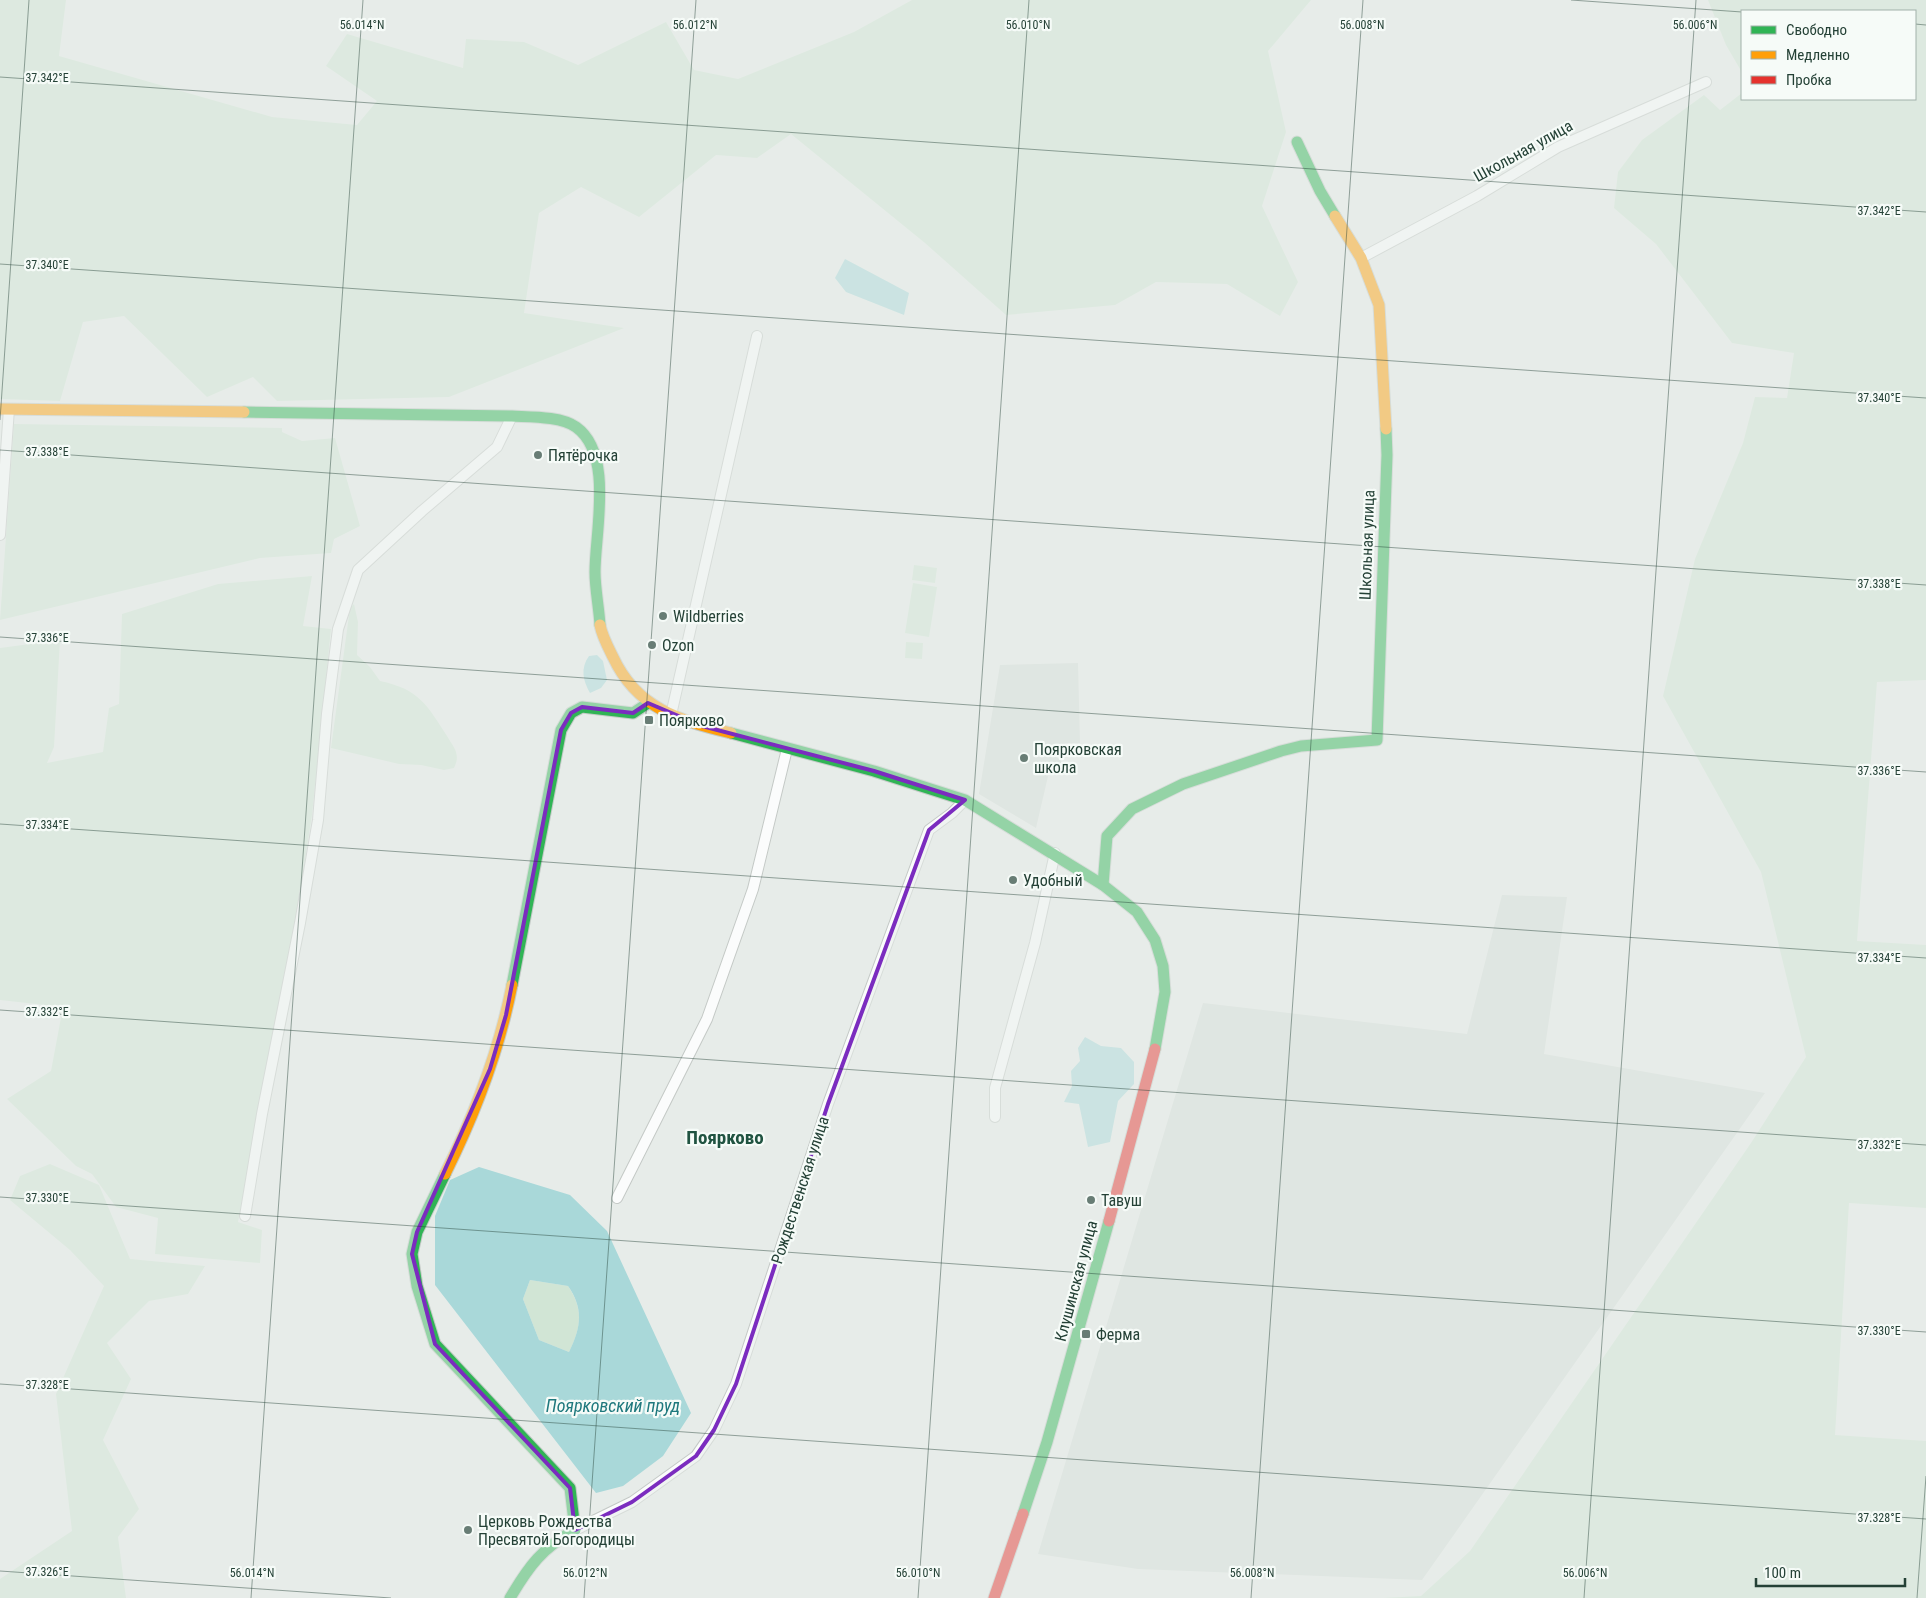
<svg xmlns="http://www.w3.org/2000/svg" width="1926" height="1598" viewBox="0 0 1926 1598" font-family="'Roboto Condensed',sans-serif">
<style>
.built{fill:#d6ddd9}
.green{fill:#d1e5d5}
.water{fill:#a9d8d9;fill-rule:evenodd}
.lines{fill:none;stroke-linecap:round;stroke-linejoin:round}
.street-casing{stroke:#c4c9c6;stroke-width:12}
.fast-casing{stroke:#c3cac6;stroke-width:13}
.slow-casing{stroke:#c3cac6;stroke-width:13}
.jam-casing{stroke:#c3cac6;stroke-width:13}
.street{stroke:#fbfcfc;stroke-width:10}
.fast{stroke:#30b455;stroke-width:11}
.slow{stroke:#ff9f0a;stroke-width:11}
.jam{stroke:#e5322d;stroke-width:11}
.marked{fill:none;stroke:#7b2cbf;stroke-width:4;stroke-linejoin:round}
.ticks{fill:none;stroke:#244136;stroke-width:1;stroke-opacity:0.45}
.poi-dot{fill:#687d75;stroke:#f6fbf8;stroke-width:2}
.labels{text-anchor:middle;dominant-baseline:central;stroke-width:4.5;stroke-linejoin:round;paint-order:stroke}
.street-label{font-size:16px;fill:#244136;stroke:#f6fbf8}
.poi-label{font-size:16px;fill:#244136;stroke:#f6fbf8;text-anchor:start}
.water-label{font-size:18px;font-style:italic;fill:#1e787d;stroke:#f6fbf8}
.quarter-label{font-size:19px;font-weight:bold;fill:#205341;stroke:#f6fbf8}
.ticks-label{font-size:12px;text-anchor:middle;fill:#244136;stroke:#f6fbf8;stroke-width:4.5;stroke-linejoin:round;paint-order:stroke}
</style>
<rect width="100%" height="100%" fill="#e7ece9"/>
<g class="built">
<polygon points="1078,663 1080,743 1065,743 1059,772 1049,772 1036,828 979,794 1000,665"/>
<polygon points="1502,895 1567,897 1544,1054 1765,1093 1422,1580 1138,1569 1038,1554 1203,1003 1467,1034"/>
</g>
<g class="green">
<polygon points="0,0 66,0 59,56 272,117 357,125 377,101 326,66 347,34 463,68 466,39 524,42 578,65 666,22 694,70 738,79 854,32 912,0 1311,0 1268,51 1286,132 1262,206 1298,282 1280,316 1227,284 1156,282 1115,305 1006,315 925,243 791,134 757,158 716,155 639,217 581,187 539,213 524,313 624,328 449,397 277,401 253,377 207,397 124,316 83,322 60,401 0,399"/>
<polygon points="1708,0 1926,0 1926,680 1877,682 1857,941 1926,945 1926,1208 1849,1203 1835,1435 1926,1441 1926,1598 1383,1598 1421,1596 1470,1551 1751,1143 1806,1057 1761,872 1663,696 1695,559 1743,443 1755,397 1787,398 1794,353 1732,343 1656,244 1614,208 1618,172 1642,140 1704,95 1720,110 1742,93 1742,99 1915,99 1915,11 1742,11 1742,79 1740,69 1726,45"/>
<polygon points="14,424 282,428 282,432 302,441 335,438 360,526 334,539 331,553 260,558 0,620"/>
<polygon points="914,565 937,568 935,583 912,580"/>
<polygon points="312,576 303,626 331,629 312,815 296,917 238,1222 262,1230 260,1263 155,1254 158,1218 116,1207 92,1174 76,1166 7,1099 51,1071 63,1007 0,1000 0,648 60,640 54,747 47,763 103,752 109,708 119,704 122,614 218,584"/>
<polygon points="913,583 937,587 929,637 905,633"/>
<path d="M 354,604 L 358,622 L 357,655 L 370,667 L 380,681 C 419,689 427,705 447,736 C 454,748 461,754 454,768 L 444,770 L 421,765 L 399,764 L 331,748 L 350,608 Z"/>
<polygon points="906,642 923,643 922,659 905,658"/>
<polygon points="50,1164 99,1185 130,1259 205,1266 188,1294 149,1301 107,1343 131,1379 103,1440 139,1509 118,1537 126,1598 0,1598 0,1579 72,1531 56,1394 104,1286 70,1250 10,1200 20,1176"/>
<path d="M 530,1280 L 568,1286 C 584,1310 581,1327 569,1352 L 539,1340 L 523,1299 Z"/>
</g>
<g class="water">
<polygon points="845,259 909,293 904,315 846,292 835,278"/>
<path d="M 597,655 L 603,661 L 607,680 L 601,688 L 590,693 C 583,681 580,668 589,656 Z"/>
<polygon points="1085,1037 1101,1046 1121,1048 1134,1062 1134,1084 1118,1101 1110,1142 1088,1147 1079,1104 1064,1102 1072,1086 1071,1071 1080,1061 1078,1048"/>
<path d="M 479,1167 L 570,1195 L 607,1231 L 691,1413 L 663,1456 L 623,1486 L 596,1493 L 435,1285 L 435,1216 L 450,1180 ZM 530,1280 L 568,1286 C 584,1309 581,1327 569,1352 L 539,1340 L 523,1299 Z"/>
</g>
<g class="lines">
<defs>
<g id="street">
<polyline points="1361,258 1477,196 1558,147 1706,82"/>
<polyline points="0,535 9,409"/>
<polyline points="671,715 757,336"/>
<polyline points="995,1117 995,1088 1035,943 1055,853"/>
<polyline points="617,1198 707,1019 753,889 787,749"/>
<polyline points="245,1216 262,1114 300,923 318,820 327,714 338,629 358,570 422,511 497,447 512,416"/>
<polyline points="575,1530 632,1502 696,1456 714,1430 736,1384 828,1104 929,830 952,813 965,800"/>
</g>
<g id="fast">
<polyline points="1297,142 1320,191 1335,216"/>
<path d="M 244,412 L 512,416 C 529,417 561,416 576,427 C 614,454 595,532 595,572 C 595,589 599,608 600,625"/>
<polyline points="731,733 874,771 965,800 1103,885 1137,912 1155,940 1163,966 1165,992 1155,1049"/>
<polyline points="1103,885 1107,836 1132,809 1183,784 1281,751 1301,746 1377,740 1387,455 1386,429"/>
<polyline points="512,985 561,730 571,713 582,707 633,713 648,703"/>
<path d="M 445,1174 L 417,1232 L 412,1254 L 417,1286 L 435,1344 L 570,1488 L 575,1530 C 542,1548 529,1566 510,1598"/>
<polyline points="1023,1514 1047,1442 1109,1221"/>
</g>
<g id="slow">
<polyline points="1335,216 1361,258 1379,305 1386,429"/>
<polyline points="0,409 244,412"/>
<path d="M 600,625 C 602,636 608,647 613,657 C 637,709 679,720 731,733"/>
<path d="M 445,1174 C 475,1114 499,1051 512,985"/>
</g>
<g id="jam">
<polyline points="1109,1221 1155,1049"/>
<polyline points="994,1598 1023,1514"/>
</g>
</defs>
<use href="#street" class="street-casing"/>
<use href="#fast" class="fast-casing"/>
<use href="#slow" class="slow-casing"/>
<use href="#jam" class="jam-casing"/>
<use href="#street" class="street"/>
<use href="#fast" class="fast"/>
<use href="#slow" class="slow"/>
<use href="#jam" class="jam"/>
</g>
<path d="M0 0H1926V1598H0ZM 648,703 L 702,726 L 874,771 L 965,800 L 929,830 L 828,1104 L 736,1384 L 714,1430 L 696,1456 L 632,1502 L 575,1530 L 570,1488 L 435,1344 L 412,1254 L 417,1232 L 490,1069 L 506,1015 L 561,730 L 571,713 L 582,707 L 633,713 Z" fill="#e7ece9" fill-opacity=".55" fill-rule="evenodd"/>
<path class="marked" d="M 648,703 L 702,726 L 874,771 L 965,800 L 929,830 L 828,1104 L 736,1384 L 714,1430 L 696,1456 L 632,1502 L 575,1530 L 570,1488 L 435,1344 L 412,1254 L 417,1232 L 490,1069 L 506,1015 L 561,730 L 571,713 L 582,707 L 633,713 Z"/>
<path class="ticks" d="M 1571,0 L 1742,12M 1915,24 L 1926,25M 0,77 L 1926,212M 0,264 L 1926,398M 0,420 L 29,0M 0,450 L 1926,585M 0,637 L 1926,772M 0,824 L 1926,958M 0,1010 L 1926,1145M 0,1197 L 1926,1332M 0,1384 L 1926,1519M 0,1571 L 391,1598M 251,1598 L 363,0M 584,1598 L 696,0M 918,1598 L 1029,0M 1251,1598 L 1363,0M 1584,1598 L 1696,0M 1917,1598 L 1926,1476"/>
<g class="poi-dot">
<circle cx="538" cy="455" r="5"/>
<circle cx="663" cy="616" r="5"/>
<circle cx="652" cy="645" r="5"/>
<rect x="644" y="715" width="10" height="10" rx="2.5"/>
<circle cx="1024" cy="758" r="5"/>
<circle cx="1013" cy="880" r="5"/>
<circle cx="1091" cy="1200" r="5"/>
<rect x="1081" y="1329" width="10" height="10" rx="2.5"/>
<circle cx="468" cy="1530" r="5"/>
</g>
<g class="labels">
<g class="street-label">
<text transform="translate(1523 151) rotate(-29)">Школьная улица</text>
<text transform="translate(1367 545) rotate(-88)">Школьная улица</text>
<text transform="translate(800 1190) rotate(-72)">Рождественская улица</text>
<text transform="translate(1076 1281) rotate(-75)">Клушинская улица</text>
</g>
<g class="poi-label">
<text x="548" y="455">Пятёрочка</text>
<text x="673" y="616">Wildberries</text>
<text x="662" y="645">Ozon</text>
<text x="659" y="720">Поярково</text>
<text x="1034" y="749">Поярковская<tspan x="1034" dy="18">школа</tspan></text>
<text x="1023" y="880">Удобный</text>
<text x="1101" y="1200">Тавуш</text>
<text x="1096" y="1334">Ферма</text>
<text x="478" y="1521">Церковь Рождества<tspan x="478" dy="18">Пресвятой Богородицы</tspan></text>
</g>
<g class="water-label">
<text x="613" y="1405">Поярковский пруд</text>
</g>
<g class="quarter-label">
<text x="725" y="1137">Поярково</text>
</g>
</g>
<g class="ticks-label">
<text x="362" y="29">56.014°N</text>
<text x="695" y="29">56.012°N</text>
<text x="1028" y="29">56.010°N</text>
<text x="1362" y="29">56.008°N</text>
<text x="1695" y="29">56.006°N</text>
<text x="47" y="82">37.342°E</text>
<text x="1879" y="215">37.342°E</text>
<text x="47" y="269">37.340°E</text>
<text x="1879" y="402">37.340°E</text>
<text x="47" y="456">37.338°E</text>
<text x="1879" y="588">37.338°E</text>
<text x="47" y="642">37.336°E</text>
<text x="1879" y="775">37.336°E</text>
<text x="47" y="829">37.334°E</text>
<text x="1879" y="962">37.334°E</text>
<text x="47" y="1016">37.332°E</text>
<text x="1879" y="1149">37.332°E</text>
<text x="47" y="1202">37.330°E</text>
<text x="1879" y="1335">37.330°E</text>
<text x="47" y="1389">37.328°E</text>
<text x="1879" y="1522">37.328°E</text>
<text x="47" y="1576">37.326°E</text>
<text x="252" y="1577">56.014°N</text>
<text x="585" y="1577">56.012°N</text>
<text x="918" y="1577">56.010°N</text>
<text x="1252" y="1577">56.008°N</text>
<text x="1585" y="1577">56.006°N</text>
</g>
<rect x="1741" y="10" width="175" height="90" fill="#f6fbf8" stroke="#a2b1aa"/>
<rect x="1751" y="26" width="25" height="8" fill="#30b455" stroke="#a2b1aa"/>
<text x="1786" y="35" font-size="15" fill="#244136">Свободно</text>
<rect x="1751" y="51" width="25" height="8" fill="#ff9f0a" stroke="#a2b1aa"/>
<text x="1786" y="60" font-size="15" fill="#244136">Медленно</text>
<rect x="1751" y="76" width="25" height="8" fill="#e5322d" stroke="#a2b1aa"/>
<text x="1786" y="85" font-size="15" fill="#244136">Пробка</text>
<path d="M1756 1578v8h149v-8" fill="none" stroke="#244136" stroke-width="2.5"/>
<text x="1764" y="1578" font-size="15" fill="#244136" stroke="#f6fbf8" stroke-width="4" paint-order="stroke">100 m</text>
</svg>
